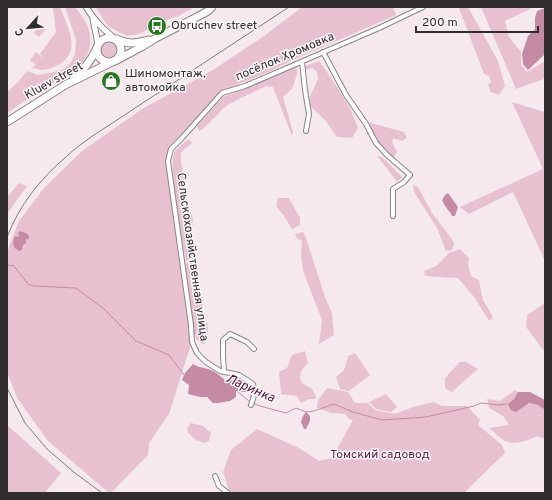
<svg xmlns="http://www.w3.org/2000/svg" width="552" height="500" viewBox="0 0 552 500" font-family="Overpass,sans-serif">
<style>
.green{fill:#e8c1d1}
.water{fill:#c58ba4}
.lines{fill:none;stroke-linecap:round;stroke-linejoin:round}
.stream{stroke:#c58ba4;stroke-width:1}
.minor-casing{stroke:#8d8286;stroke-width:6}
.tertiary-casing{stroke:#8d8286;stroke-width:7}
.primary-casing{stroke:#8d8286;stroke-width:9}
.minor{stroke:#fff;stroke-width:4}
.tertiary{stroke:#fff;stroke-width:5}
.primary{stroke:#fff;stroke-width:7}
.rail{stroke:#837c7e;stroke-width:1}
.labels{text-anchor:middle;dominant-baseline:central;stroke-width:3;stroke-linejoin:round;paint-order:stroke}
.poi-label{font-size:12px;fill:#312d2e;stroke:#fff7fa;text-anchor:start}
.street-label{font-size:12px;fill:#312d2e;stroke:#fff7fa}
.park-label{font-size:12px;fill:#621d41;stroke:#fff7fa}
.water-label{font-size:13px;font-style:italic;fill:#540f35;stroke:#fff7fa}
</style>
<rect width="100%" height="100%" fill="#f5e9ed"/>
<g class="green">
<path d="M 53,7 L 60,7 C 67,26 82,50 60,64 C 55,67 47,70 42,70 C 39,70 35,68 32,68 L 36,65 L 30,60 L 36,52 L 42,57 L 39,61 L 43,57 L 40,54 L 56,32 Z"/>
<path d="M 65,7 L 75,7 C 85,19 94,33 89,49 C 87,55 85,61 80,65 C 71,74 57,81 46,87 C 33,95 20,104 7,113 L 7,92 L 18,82 L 27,71 L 38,75 L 50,73 L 64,69 L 71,62 L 75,54 L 76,40 Z"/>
<polygon points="96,7 194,7 179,16 169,19 139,34 127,36 115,30 108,26 103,19"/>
<polygon points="302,7 393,7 396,15 293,60 273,70 220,92 182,135 170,146 166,158 191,344 169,414 149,443 148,455 111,493 109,493 48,441 17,398 8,374 7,368 7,255 9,246 19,221 44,188 82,151 142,109 213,70 264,36"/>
<polygon points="460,7 468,7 498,61 505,86 499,95 491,92 488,85 491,82 489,76 484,74 459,8"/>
<polygon points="481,7 530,7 530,9 505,21 509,37 521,52 521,65 527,72 545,61 545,77 541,80 516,89"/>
<polygon points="41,24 46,29 39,37 34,33"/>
<circle cx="109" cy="50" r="9"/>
<polygon points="319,61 334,82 351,110 358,128 352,138 337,137 325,120 307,103 318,79 317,72 313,68 305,70 305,66"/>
<polygon points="297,67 297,74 292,89 283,97 293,132 292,136 273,87 266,86 235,101 226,106 203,129 199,131 197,126 223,97"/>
<polygon points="512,102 545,112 545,261 513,192 469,214 460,207 543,169"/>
<path d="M 371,123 L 404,132 L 407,138 L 402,141 L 393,138 L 392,142 L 397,152 L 393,158 C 380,146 375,140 369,124 Z"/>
<path d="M 189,139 L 192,143 L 181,152 L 181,161 L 186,195 L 193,219 L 191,239 L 194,257 L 186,261 C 183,244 167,162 175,151 C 179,146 185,142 189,139 Z"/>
<path d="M 377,156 L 382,157 L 402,177 L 397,182 C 391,173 384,165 377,156 Z"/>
<polygon points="19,183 27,186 11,208 7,215 7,197"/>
<polygon points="413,185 418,187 432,213 451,238 454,243 452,250 446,251 437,228 414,192"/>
<polygon points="278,198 289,198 300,218 300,225 292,229 284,216 276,206"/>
<polygon points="303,232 306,238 325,297 332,313 334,335 319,344 322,320 303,271 301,256 302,240 297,239 295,234"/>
<polygon points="460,249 469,258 468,264 471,276 479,280 483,300 493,317 489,321 475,298 458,278 425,276 424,271 436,266 449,253"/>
<path d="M 193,262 L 199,290 L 203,298 L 203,305 L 202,314 C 210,327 210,330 204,345 L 196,339 L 194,333 L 190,306 L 184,264 Z"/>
<polygon points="545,303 545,354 544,351 526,327 527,315"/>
<polygon points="305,351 308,363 301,371 300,378 302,383 312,389 316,396 315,399 309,399 301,403 297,396 281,394 279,372 287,368 292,355"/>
<polygon points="355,353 370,375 349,391 340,389 336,377 344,370 348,356"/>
<polygon points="460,362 466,362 478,369 452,392 445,388 445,378"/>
<polygon points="327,388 348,392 355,403 368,403 375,410 395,414 413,407 434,402 442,406 467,406 480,420 478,425 502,445 505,453 464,493 234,493 229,490 223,472 231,450 257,429 299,448 319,461 332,458 353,420 349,419 345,414 332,413 317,408 318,400"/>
<path d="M 515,390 L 518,392 L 514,399 L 516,411 L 529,403 L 538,405 L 545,410 L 545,439 L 537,436 C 527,441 516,445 505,441 C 500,438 494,432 489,428 L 509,425 L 503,416 L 489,408 L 487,399 L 500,401 Z"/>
<polygon points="386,394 397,407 391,412 376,409 369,402"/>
<polygon points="191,423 203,426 211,433 209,441 204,443 196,440 188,433 187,428"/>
<polygon points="7,425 61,473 45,493 7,493"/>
</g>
<g class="water">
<polygon points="545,8 545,54 528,70 523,64 522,54 528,36 535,29 535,18 537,11"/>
<path d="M 448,193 L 458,207 L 455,216 L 452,216 C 449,210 444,206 442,200 L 445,195 Z"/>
<polygon points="20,231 26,233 29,236 29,239 26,239 26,243 23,245 22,250 19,251 14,247 13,242 15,236 19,237 18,233"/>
<path d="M 193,364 C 199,368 202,367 208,369 C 215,371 220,376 225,380 C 239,377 246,376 249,392 L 241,392 L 236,390 L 236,397 L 230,401 L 218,403 L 213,403 L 207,397 L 200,397 L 188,394 L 189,385 L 182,380 L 185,373 Z"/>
<polygon points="518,392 530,392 545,400 545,410 538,405 529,403 516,412 511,410 508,404 514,399"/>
<polygon points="306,412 310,416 310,421 306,429 304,429 301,422 303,416"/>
</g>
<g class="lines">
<g class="stream">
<polyline points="7,264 10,266 13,265 28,284 33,286 76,288 104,309 136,341 169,355 184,375"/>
<polyline points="236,390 250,402"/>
<polyline points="253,403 260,406 286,413 296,408 306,412 314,411 334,404 353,412 382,420 426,417 474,406 481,403 498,405 507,404"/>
</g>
<defs>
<g id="minor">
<polyline points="323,52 346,95 366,124 376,143 387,155 410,175 404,182 393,189 393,216"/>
<polyline points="302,62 305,90 309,114 306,131"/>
<polyline points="224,372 223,356 223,340 230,334 247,342 254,349"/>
<path d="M 251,405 C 254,398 255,391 253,384 L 239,375 L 220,371 L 206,362 L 197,353 L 192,342 L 191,325 L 168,161 L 171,149 L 182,138 L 222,93 L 245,86 L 287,68 L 379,28 L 423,7"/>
<polyline points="215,476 219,486 228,493"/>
</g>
<g id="tertiary">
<path d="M 86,7 C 95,21 102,28 114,38"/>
<polyline points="93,19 98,44"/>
</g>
<g id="primary">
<circle cx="109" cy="50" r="12"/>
<path d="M 117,39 C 129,45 136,43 149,40"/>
<polyline points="117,60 143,46 156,38 195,18 208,11 212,7"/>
<path d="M 74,78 C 85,69 91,61 97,48"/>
<polyline points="7,122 65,85 114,61"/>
</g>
</defs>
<use href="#minor" class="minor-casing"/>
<use href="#tertiary" class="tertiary-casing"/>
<use href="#primary" class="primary-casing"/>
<use href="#minor" class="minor"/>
<use href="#tertiary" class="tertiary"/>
<use href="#primary" class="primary"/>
<g class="rail">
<path d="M 7,237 C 20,204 40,179 67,156 C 74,149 83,143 91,137 L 289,7"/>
<polyline points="7,388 25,423 47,449 75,473 102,493"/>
</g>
</g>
<defs>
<symbol id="bus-disc" viewBox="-11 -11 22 22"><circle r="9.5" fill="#277720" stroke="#fff7fa"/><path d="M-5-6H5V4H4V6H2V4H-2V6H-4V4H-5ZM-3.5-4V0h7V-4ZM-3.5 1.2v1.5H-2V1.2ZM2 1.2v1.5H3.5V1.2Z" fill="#fff"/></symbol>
<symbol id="shop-disc" viewBox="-11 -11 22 22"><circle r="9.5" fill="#277720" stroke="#fff7fa"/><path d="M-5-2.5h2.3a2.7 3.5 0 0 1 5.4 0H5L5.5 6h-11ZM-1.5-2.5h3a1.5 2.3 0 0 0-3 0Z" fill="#fff"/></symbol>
</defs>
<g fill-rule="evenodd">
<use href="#bus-disc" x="146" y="15" width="22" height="22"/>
<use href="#shop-disc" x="100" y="70" width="22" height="22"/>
</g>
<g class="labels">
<g class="poi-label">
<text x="171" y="26">Obruchev street</text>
<text x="125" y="74">Шиномонтаж,<tspan x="125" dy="14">автомойка</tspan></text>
</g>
<g class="street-label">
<text transform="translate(285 57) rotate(-23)">посёлок Хромовка</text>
<text transform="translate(54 81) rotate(-29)">Kluev street</text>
<text transform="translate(192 257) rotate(82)">Сельскохозяйственная улица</text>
</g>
<g class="park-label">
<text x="380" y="455">Томский садовод</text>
</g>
<g class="water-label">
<text transform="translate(250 389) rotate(24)">Ларинка</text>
</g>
</g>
<rect width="552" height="500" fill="none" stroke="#312d2e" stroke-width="16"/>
<g transform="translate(28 28) rotate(243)" stroke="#fff7fa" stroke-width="3" paint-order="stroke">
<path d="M0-3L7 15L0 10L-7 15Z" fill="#312d2e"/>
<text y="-6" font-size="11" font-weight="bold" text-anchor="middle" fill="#312d2e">С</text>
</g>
<path d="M416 26v6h122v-6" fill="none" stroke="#312d2e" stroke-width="2"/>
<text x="422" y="26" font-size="12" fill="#312d2e" stroke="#fff7fa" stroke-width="3" paint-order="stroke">200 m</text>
</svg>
